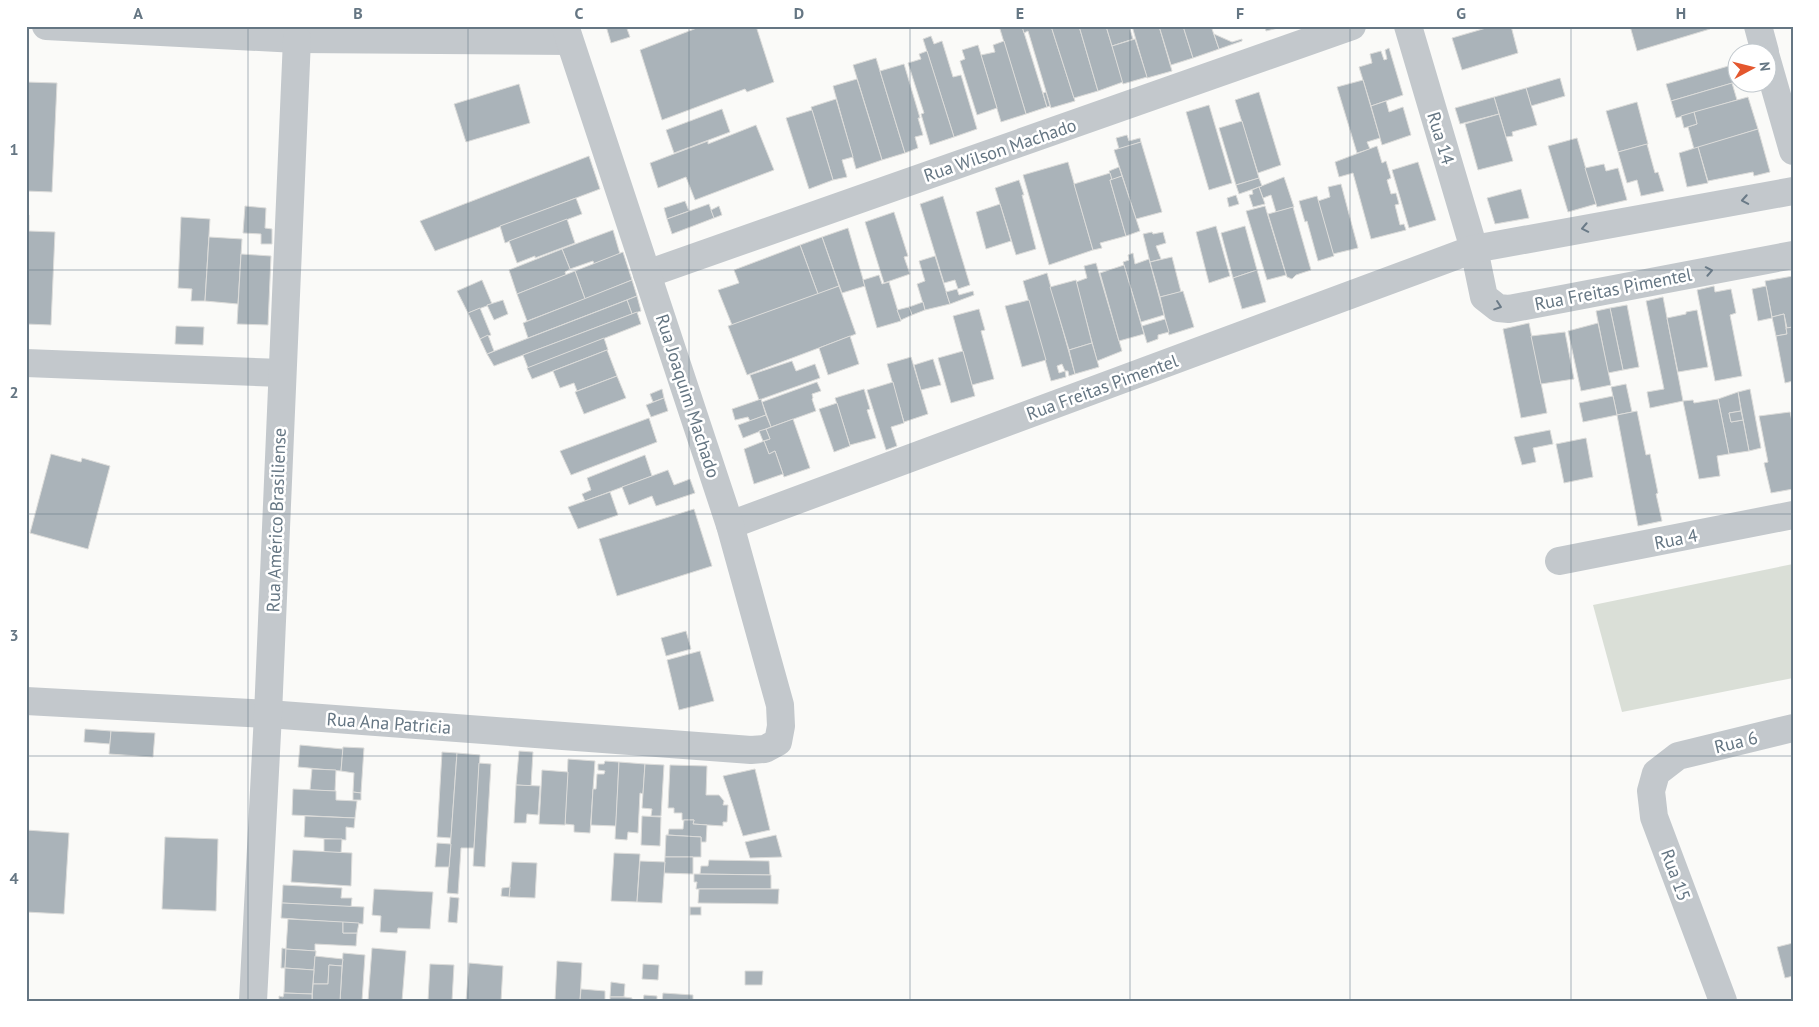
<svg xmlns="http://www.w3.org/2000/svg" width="1819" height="1027" viewBox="0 0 1819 1027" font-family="'PT Sans',sans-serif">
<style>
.green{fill:#dadfd7}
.building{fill:#aab3b9;stroke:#dcdcda;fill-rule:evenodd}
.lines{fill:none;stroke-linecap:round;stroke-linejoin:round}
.minor{stroke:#c3c8cc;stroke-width:28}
.oneway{stroke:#6a7a87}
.grid{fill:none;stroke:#657683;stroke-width:1;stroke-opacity:0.55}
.labels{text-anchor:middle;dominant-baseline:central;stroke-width:5;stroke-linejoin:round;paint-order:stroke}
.street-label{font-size:18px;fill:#657683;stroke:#fff}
.neatline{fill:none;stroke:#657683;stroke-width:2}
.grid-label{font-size:16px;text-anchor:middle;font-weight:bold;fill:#657683}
</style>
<rect width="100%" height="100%" fill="#fafaf8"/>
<polygon class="green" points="1793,564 1793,678 1622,712 1593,605"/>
<g class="building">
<polygon points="606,26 626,26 630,37 611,43"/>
<polygon points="702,26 756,26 774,82 747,92 745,89 662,120 640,50"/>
<polygon points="999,26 1022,26 1047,107 1026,114"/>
<polygon points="1022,26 1051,26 1075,101 1051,108 1028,31 1024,33"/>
<polygon points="1051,26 1079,26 1098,91 1074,98"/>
<polygon points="1079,26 1106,26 1123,82 1098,91"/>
<polygon points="1106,26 1129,26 1133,39 1112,46"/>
<polygon points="1132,26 1159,26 1172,71 1147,78"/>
<polygon points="1159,26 1183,26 1193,58 1171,65"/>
<polygon points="1183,26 1211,26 1219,49 1193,58"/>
<polygon points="1265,26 1278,26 1278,28 1266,31"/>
<polygon points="1493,26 1511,26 1518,53 1462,70 1452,38"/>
<polygon points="1630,26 1709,26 1710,29 1637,51"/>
<polygon points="1214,34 1232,42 1242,39 1242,41 1219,49"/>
<polygon points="931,36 934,44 942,41 953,77 961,75 977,129 954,137 923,39"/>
<polygon points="1135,39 1147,77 1123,84 1112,46"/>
<polygon points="1004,41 1026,114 1001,122 981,55 995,52 993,45"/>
<polygon points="978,45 997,108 977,115 960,61 965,59 962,50"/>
<polygon points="1389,48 1403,95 1371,106 1359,67 1372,63 1370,54 1381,51 1384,60 1387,59 1385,50"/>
<polygon points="927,51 954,137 930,145 921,114 924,113 908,63 921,59 919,54"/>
<polygon points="876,58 905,153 882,160 853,65"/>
<polygon points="904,64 920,118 918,118 923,135 915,137 918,148 905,153 880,71"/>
<polygon points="1732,65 1736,82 1671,101 1666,84"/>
<polygon points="1560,78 1565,96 1531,106 1526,88"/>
<polygon points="857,79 882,160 856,169 833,86"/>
<polygon points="1363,80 1380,138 1367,142 1370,149 1357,153 1337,87"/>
<polygon points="26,82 57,83 52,192 26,191"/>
<polygon points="1732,83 1737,100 1676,118 1671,101"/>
<polygon points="519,84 530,123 466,142 454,104"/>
<polygon points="1526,88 1537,125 1512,132 1513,136 1506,137 1494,97"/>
<polygon points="1046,92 1050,106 1047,107 1043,93"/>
<polygon points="1259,92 1281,165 1258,173 1235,100"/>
<polygon points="1494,97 1499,114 1460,124 1455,108"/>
<polygon points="1748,97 1758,129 1694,149 1688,127 1697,124 1694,112"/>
<polygon points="836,99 853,157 842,160 847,177 833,180 811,107"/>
<polygon points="1386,101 1389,112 1403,107 1411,135 1382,145 1371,106"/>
<polygon points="1637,102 1648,144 1618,152 1606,111"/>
<polygon points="1209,105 1232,183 1209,190 1186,112"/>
<polygon points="722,109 730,132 674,153 666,130"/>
<polygon points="812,110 833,180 809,189 786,118"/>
<polygon points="1694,112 1697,124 1684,128 1681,116"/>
<polygon points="1499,114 1513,161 1478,170 1465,124"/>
<polygon points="1242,121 1259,178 1236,185 1219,128"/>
<polygon points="756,125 774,170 695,200 686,177 658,188 650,163 708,141 708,144"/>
<polygon points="1758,129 1770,172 1754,176 1753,172 1708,181 1698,147"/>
<polygon points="1127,135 1129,141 1140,138 1141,142 1119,149 1116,138"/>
<polygon points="1577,138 1596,204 1568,212 1548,146"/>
<polygon points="1141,142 1162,212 1136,219 1114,150"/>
<polygon points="1647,144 1655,173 1658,172 1664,191 1641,196 1637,180 1627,183 1618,152"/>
<polygon points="1377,146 1382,163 1386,161 1391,178 1387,180 1391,194 1396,193 1399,204 1395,205 1400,225 1404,224 1406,230 1371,239 1353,173 1339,177 1335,162"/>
<polygon points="1698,147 1708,183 1687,187 1679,153"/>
<polygon points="589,156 600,189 435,251 420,221"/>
<polygon points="1068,162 1093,250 1049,265 1023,175"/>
<polygon points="1418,162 1436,220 1409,228 1392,170"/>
<polygon points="1604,164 1606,171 1618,168 1627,200 1597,207 1585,168"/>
<polygon points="1119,167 1122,176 1112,180 1109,171"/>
<polygon points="1110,173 1112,180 1110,180 1126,236 1100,243 1102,248 1093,250 1074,184"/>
<polygon points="1122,176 1140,231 1126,236 1110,180"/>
<polygon points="1284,177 1294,207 1276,212 1271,195 1263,198 1259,187"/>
<polygon points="1259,178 1262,186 1239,194 1236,185"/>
<polygon points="1019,180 1024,195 1022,195 1036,249 1016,255 995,188"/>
<polygon points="1341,184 1358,248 1333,254 1318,201 1330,197 1328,187"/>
<polygon points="1259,187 1265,204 1253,207 1249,195 1253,194 1252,190"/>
<polygon points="1521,189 1529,218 1495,224 1487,198"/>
<polygon points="1236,195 1239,204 1229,207 1227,198"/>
<polygon points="943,196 970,285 958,289 955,280 944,283 920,204"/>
<polygon points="1317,196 1334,256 1318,261 1307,221 1305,222 1299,201"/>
<polygon points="576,198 582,214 505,243 500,226"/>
<polygon points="685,201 689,211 667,219 664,208"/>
<polygon points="709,204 714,218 672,234 667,219"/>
<polygon points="1000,204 1011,241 986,249 976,212"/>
<polygon points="245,206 266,208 265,228 272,229 272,244 261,244 261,234 243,233"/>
<polygon points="719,206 722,215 714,218 711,210"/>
<polygon points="1265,206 1286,275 1267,280 1246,211"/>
<polygon points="1293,207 1311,270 1296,275 1292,279 1287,277 1268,214"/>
<polygon points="894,212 908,256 904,257 910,274 884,283 865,222"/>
<polygon points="26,215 29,215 29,231 55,232 51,325 26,324"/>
<polygon points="181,217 210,219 205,301 191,301 192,289 178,288"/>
<polygon points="567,219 575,243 535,258 535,256 517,263 509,241"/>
<polygon points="1216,226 1230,276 1209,283 1196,232"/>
<polygon points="1245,226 1257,270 1233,278 1221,233"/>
<polygon points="848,228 865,286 842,293 822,237"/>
<polygon points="613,230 620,254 594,264 593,261 570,269 562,249"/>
<polygon points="1152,232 1153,234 1163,232 1166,243 1156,246 1161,259 1150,262 1143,234"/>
<polygon points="209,237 242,239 238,304 205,301"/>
<polygon points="822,237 839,286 818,294 800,245"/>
<polygon points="800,245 818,294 732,325 718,290 739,283 734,270"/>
<polygon points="562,249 570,269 565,272 566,275 517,294 509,270"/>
<polygon points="623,252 632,280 585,299 575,271"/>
<polygon points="1133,253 1135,264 1149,259 1164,315 1141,322 1123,262 1129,260 1128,255"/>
<polygon points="241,254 271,256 268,325 237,324"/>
<polygon points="935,256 950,304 925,310 917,284 925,281 919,261"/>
<polygon points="1172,257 1181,292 1160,297 1150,262"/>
<polygon points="1096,263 1122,351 1097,361 1076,282 1087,278 1084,266"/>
<polygon points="1124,265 1144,334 1119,341 1100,273"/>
<polygon points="1257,270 1266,302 1242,309 1233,278"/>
<polygon points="575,271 585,299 527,321 517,294"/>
<path d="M 1047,273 L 1075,374 L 1069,376 L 1068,371 L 1065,371 L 1066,377 L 1051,381 L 1023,281 ZM 1062,364 L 1065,371 L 1059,373 L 1057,366 Z"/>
<polygon points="879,275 882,284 889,282 901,321 877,328 863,280"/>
<polygon points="1793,276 1793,327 1787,328 1784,314 1772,317 1765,281"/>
<polygon points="482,280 492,304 468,313 457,291"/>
<polygon points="632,280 637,296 528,338 523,323"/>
<polygon points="1076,280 1092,343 1069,350 1050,287"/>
<polygon points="839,286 856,334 747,375 728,326"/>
<polygon points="1714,286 1715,292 1731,289 1736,313 1730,315 1742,376 1715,381 1697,290"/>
<polygon points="1766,286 1772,318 1758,321 1752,289"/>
<polygon points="957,289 959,295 973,291 974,295 950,304 946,292"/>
<polygon points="1183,291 1194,327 1169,335 1160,297"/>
<polygon points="637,296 641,311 632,314 627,300"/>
<polygon points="1663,297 1683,401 1650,408 1647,392 1664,389 1646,301"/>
<polygon points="503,300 508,314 494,320 487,305"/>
<polygon points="627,300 632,314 494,366 487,354"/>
<polygon points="1029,300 1046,360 1022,367 1005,306"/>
<polygon points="923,302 925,310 912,315 909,307"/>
<polygon points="1627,305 1639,367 1623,370 1610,308"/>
<polygon points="909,307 912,315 901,320 897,310"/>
<polygon points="480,308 491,335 480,339 468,313"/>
<polygon points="1610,308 1623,370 1608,373 1596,311"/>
<polygon points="979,309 985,330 981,331 994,379 972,385 953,316"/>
<polygon points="1697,310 1708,367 1678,372 1667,318 1686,314 1686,312"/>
<polygon points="637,312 641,324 528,368 523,355"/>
<polygon points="1784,314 1787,334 1776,336 1772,317"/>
<polygon points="1165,319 1169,332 1158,335 1158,339 1147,343 1142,326"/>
<polygon points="1529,323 1547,413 1521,418 1503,329"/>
<polygon points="1598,323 1611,385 1581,391 1568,331"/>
<polygon points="176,326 204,327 203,345 175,344"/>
<polygon points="1793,327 1793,381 1785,383 1776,336 1787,334 1786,328"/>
<polygon points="1565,332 1574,379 1541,384 1531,336"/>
<polygon points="488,335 494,351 487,354 480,339"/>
<polygon points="850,336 859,364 828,375 819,348"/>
<polygon points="604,338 608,350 607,350 532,379 527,368"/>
<polygon points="1092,343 1099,367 1075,374 1069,350"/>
<polygon points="607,350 617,376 577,391 574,383 560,388 553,371"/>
<polygon points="963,351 975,396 951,403 938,358"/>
<polygon points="911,357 928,414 904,422 887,364"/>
<polygon points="933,359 941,385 921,390 914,365"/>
<polygon points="792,361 796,371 815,364 820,378 759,400 750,375"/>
<polygon points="617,376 626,398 584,414 575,392"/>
<polygon points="817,382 821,391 812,394 813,398 812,399 816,411 771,427 762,402"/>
<polygon points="893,382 904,423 891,427 897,446 886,450 867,390"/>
<polygon points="1626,384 1632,412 1617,415 1611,387"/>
<polygon points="662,389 664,398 653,402 650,394"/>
<polygon points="864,389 870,409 867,410 876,438 850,445 835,398"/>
<polygon points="1750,389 1761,448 1749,451 1738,392"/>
<polygon points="1738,392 1741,411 1729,413 1731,422 1743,420 1749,451 1729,454 1718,399"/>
<polygon points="1613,396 1617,415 1583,422 1579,403"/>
<polygon points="664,398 668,411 651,417 646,405"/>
<polygon points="761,399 766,415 750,421 748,417 735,420 732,409"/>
<polygon points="1718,399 1729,454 1717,456 1720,476 1699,479 1683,401 1693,400 1694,403"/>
<polygon points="837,403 850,446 834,452 819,409"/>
<polygon points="1637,411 1646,455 1650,454 1658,493 1656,494 1662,521 1638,526 1617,415"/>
<polygon points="1741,411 1743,420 1731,422 1729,413"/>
<polygon points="1790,412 1793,426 1793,489 1771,493 1764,463 1768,462 1759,416"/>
<polygon points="766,415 771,427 743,438 738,425"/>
<polygon points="649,418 657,442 571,475 560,451"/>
<polygon points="793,419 810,468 784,477 775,451 769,454 764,441 770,439 766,429"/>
<polygon points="766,429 770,439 763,441 759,431"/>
<polygon points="1550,430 1553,444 1533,448 1536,462 1522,465 1514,437"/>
<polygon points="1586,438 1593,477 1564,483 1556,444"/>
<polygon points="764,441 769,454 775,451 783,474 754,484 744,449"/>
<polygon points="51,454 81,462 82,458 110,466 88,549 30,533"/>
<polygon points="645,455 652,476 585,501 582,494 591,490 587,478"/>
<polygon points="668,470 674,485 690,479 695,493 656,506 652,496 629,505 622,487"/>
<polygon points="610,492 618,515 578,529 568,507"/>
<polygon points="694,509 712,566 617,596 599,539"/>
<polygon points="686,631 691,649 666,656 661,638"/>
<polygon points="700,651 714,701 679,710 667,660"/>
<polygon points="85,729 111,731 110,744 84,742"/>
<polygon points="111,731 155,733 153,757 109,754"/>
<polygon points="300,745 343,749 341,771 298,767"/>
<polygon points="343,747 364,748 361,793 353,792 354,773 341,771"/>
<polygon points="519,751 533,752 531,786 516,785"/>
<polygon points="442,752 457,753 451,838 437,837"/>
<polygon points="457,753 480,755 474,848 461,848 458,894 447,893"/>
<polygon points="568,759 595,761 590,833 574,832 574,825 565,824"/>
<polygon points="605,761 619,762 616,826 591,825 593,789 596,789 597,774 604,774 605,771 598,770 598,764 604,764"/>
<polygon points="619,762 645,764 643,794 640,793 638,833 628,832 627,840 615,839"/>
<polygon points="479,763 491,764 485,867 473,866"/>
<polygon points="645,764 664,765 661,816 651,816 652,809 642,808"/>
<polygon points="670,765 707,766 706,795 719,795 724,801 723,805 728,805 727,822 723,822 723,826 693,824 694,820 682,820 682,813 674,813 674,808 668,808"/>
<polygon points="312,769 336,770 335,791 310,790"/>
<polygon points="755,769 770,830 743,836 723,776"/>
<polygon points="542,770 568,772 565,825 539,824"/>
<polygon points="516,785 540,786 538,815 527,814 526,823 514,823"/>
<polygon points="293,789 336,791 336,800 357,801 355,818 292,815"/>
<polygon points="353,792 361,793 361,800 353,800"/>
<polygon points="305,816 355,818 354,828 346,827 346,840 304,837"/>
<polygon points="642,816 661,817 660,846 641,845"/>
<polygon points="684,820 694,820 693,824 707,825 706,842 701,842 701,837 668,835 669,829 683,829"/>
<polygon points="26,830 69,833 64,914 26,912"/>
<polygon points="666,835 701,837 701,857 665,857"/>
<polygon points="776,835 782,857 750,858 745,842"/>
<polygon points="165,837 218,839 216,911 162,909"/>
<polygon points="324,839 342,839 341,853 324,852"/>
<polygon points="437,843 451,844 449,867 435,867"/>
<polygon points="293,850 352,853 351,886 291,882"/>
<polygon points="614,853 640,854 637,902 611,901"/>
<polygon points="665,857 693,857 693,874 664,873"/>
<polygon points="709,860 769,861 770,875 700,874 701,866 708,866"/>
<polygon points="640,861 665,862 662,903 637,902"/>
<polygon points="512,862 537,863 535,898 509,897"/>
<polygon points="694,874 771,875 771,889 696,889 697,882 694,882"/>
<polygon points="283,885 342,888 341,898 352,898 351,907 282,903"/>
<polygon points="510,887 509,897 501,896 502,888"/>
<polygon points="374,889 433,892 430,929 398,928 397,933 380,932 381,916 372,915"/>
<polygon points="699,889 779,889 778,904 698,903"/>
<polygon points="450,897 459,898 457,923 448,922"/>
<polygon points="282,903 364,907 363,924 281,918"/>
<rect x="690" y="907" width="11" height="8"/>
<polygon points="288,919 343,922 343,933 357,933 356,946 315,944 315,951 286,949"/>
<polygon points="343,922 359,923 357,933 343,933"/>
<polygon points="1793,943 1793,976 1785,978 1777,947"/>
<polygon points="282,948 286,949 285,968 281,968"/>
<polygon points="372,948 406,951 402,1001 368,1001"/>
<polygon points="286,949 316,951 314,970 285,968"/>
<polygon points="343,953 365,955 362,1001 340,1001"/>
<polygon points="315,956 343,959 342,966 329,965 328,984 313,984"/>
<polygon points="557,961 582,963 580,1001 555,1001"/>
<polygon points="469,963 503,966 501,1001 466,1001"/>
<polygon points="430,964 454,965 452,1001 428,1001"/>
<polygon points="643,964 659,965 658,980 642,979"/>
<polygon points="329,965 342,966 340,1001 312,1001 313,984 328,984"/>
<polygon points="285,968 314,970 312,994 284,993"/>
<polygon points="745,971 763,971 762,985 745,985"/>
<polygon points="611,982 625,984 624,997 610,997"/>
<polygon points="581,989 605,991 605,1001 580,1001"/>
<polygon points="284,993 312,994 312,1001 279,1001 279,996 283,997"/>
<polygon points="663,993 693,995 693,1001 662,1001"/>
<polygon points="644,995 657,996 657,1001 643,1001"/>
<polygon points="610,997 624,997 632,998 632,1001 610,1001"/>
</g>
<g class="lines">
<g class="minor">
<polyline points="46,26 297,39 569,41"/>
<polyline points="1408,26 1474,249 1484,297 1498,308 1509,309 1793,255"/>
<polyline points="1758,26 1765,52"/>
<polyline points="1766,57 1793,151"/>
<polyline points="647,274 1352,26"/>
<polyline points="26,363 282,373"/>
<polyline points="730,525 1474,249 1793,191"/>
<polyline points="1559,561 1793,515"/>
<polyline points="26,701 268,714 751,750 765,749 778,742 781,726 780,705 730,525 565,26"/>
<polyline points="253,1001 268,714 297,39"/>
<polyline points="1723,1001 1654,817 1651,791 1656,773 1678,756 1793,728"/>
</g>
</g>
<defs><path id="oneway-chevron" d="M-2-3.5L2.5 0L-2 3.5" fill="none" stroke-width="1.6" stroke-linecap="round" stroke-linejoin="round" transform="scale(1.25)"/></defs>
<g class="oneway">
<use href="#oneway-chevron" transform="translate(1745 200) rotate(170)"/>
<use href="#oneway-chevron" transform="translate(1585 228) rotate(169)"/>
<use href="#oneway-chevron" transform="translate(1709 271) rotate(-11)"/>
<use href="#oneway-chevron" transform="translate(1498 306) rotate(19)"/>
</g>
<path class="grid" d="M 248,26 L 248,1001M 468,26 L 468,1001M 689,26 L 689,1001M 910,26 L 910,1001M 1130,26 L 1130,1001M 1350,26 L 1350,1001M 1571,26 L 1571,1001M 26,270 L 1793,270M 26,514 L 1793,514M 26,756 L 1793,756"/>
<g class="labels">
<g class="street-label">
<text transform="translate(1441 138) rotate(73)">Rua 14</text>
<text transform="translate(1000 150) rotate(-19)">Rua Wilson Machado</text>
<text transform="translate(1613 289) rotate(-11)">Rua Freitas Pimentel</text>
<text transform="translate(1102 387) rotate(-20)">Rua Freitas Pimentel</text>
<text transform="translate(688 396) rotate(72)">Rua Joaquim Machado</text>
<text transform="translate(276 520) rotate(-88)">Rua Américo Brasiliense</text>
<text transform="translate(1676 539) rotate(-11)">Rua 4</text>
<text transform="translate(389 723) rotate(4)">Rua Ana Patricia</text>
<text transform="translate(1736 742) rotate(-14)">Rua 6</text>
<text transform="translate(1676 875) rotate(70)">Rua 15</text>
</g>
</g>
<rect width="1819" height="1027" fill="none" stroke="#ffffff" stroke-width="55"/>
<g transform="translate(1752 68) rotate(83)"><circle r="24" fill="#ffffff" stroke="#c1c8cd"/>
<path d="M0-4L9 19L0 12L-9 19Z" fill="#e4572e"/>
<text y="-8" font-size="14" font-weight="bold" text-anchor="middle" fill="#657683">N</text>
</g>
<rect x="28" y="28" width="1764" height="972" class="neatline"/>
<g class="grid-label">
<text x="138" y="19">A</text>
<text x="358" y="19">B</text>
<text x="579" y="19">C</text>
<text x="799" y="19">D</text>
<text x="1020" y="19">E</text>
<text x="1240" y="19">F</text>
<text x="1461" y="19">G</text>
<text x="1681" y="19">H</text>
<text x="14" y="155">1</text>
<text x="14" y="398">2</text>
<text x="14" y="641">3</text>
<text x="14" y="884">4</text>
</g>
</svg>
